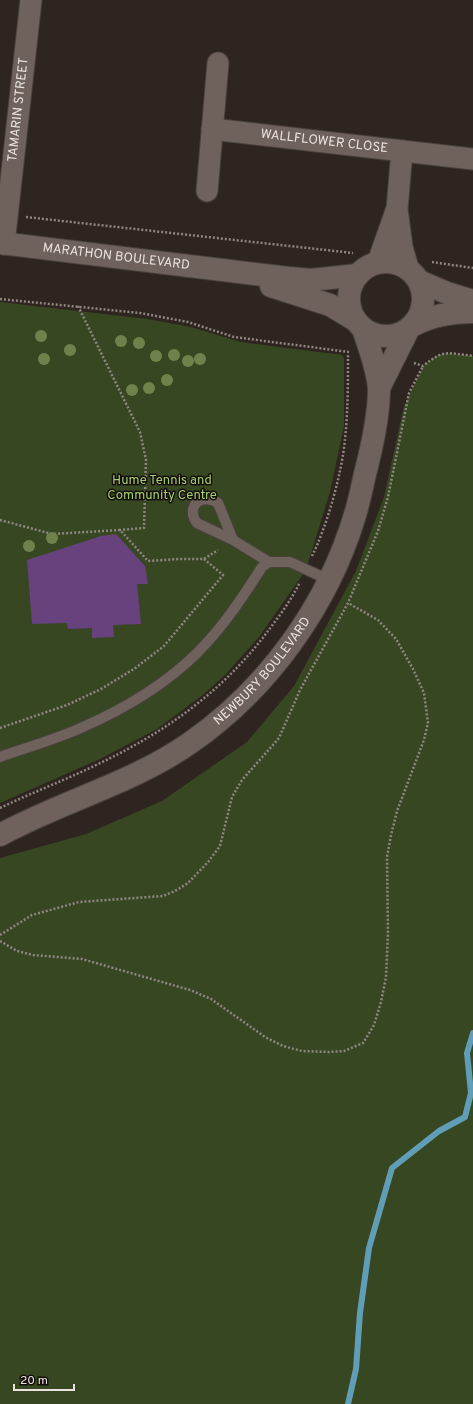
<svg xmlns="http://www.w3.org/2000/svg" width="473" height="1404" viewBox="0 0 473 1404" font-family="Overpass,sans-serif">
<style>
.green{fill:#374722}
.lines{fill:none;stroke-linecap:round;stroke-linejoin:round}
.stream{stroke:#609eb8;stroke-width:6}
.building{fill:#67427c}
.lane-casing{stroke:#4a413d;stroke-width:12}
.street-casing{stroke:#4a413d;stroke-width:23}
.secondary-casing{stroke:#4a413d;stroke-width:24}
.path{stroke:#8f8682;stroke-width:2.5;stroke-dasharray:2 2;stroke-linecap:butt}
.lane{stroke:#6f625d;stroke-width:10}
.street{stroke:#6f625d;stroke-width:21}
.secondary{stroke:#6f625d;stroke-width:22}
.tree{fill:#70824b}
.labels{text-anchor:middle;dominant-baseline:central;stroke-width:3;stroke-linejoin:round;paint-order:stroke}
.street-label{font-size:13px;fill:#eae2df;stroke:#140f0d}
.park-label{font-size:13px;fill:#a5ce6f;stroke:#140f0d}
</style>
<rect width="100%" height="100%" fill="#2f2520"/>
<g class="green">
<polygon points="0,302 147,319 191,327 241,342 342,355 344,358 344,426 330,492 306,570 259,637 226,674 204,694 157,729 100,759 0,803"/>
<polygon points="447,353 473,356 473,1404 0,1404 0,858 86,834 162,801 247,742 294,686 356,571 384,497 404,406 423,366 437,355"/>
</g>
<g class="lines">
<polyline class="stream" points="348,1404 356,1369 360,1313 369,1248 392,1168 439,1131 465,1117 471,1093 467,1053 473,1033"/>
</g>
<polygon class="building" points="116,534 145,566 148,584 137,584 141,624 113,625 114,637 92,638 92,628 68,629 67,623 32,624 27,560 101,536"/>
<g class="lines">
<defs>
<g id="lane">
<path d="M 233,540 L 218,503 C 201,492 185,507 197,523 L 233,540 L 269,562"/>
<path d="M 0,757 C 28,747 57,739 83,727 C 124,709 166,684 198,652 C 223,627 243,597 262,567 L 269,562 L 290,562 L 329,580"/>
</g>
<g id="street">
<path id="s1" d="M 212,129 L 473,159"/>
<polyline points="402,151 397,209 402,247 408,268"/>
<polyline points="207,191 218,63"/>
<path id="s2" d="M 4,244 L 31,0"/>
<polyline points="378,262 396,211"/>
</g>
<g id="secondary">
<path id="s3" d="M 0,243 L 288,278 L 311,280 L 358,275"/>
<circle cx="386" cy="299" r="37"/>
<polyline points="419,281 447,293 473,301"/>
<polyline points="271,286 330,305 355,320"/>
<path d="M 414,325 C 433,315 451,312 473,312"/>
<polyline points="379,388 408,330"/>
<path id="s4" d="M 0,835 C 62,801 131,784 190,743 C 268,689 328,605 355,515 C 359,502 362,488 365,474 C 372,447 379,417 379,389 C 378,371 369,346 363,329"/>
</g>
</defs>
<use href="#lane" class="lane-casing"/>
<use href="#street" class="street-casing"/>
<use href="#secondary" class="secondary-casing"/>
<g class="path">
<polyline points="26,217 353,253"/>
<polyline points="432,262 473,268"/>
<polyline points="0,299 140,313 188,322 234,337 349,352"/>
<polyline points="78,306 140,432 146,460 144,528 120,530"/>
<path d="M 414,363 L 423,366 C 444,349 447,353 473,356"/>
<polyline points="0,520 52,534 120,530 148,561 179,559 204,559 218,550"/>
<path d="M 312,556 C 327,526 342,473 345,439 C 348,411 348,382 348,354"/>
<polyline points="0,728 67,705 101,689 134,669 164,646 223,575 204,559"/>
<path d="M 0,808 C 31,793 63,781 94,766 C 162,734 219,695 265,635 C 277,619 291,601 300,582"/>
<polyline points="0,935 32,915 79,902 163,896 175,891 188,883 208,862 220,846 232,797 242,780 279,738 300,690 348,603 378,531 388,497 409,393 423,366"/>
<polyline points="0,941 17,951 33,955 82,959 190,990 211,999 265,1037 283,1046 302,1051 329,1052 344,1051 363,1043 374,1025 381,1002 386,977 388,933 387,857 391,835 397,811 424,740 428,723 424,693 413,669 396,639 378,620 348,603"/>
</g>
<use href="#lane" class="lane"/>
<use href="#street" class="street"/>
<use href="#secondary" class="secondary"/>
</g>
<g class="tree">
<circle cx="41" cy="336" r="6"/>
<circle cx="121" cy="341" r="6"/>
<circle cx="139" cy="343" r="6"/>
<circle cx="70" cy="350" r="6"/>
<circle cx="174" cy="355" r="6"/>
<circle cx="156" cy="356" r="6"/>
<circle cx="44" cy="359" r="6"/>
<circle cx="200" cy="359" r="6"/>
<circle cx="188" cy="361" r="6"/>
<circle cx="167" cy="380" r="6"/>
<circle cx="149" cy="388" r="6"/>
<circle cx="132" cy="390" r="6"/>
<circle cx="52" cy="538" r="6"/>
<circle cx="29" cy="546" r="6"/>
</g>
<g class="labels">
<g class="street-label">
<text stroke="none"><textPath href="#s2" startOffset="135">TAMARIN STREET</textPath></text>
<text stroke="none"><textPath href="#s1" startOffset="113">WALLFLOWER CLOSE</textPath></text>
<text stroke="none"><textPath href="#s3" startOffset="117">MARATHON BOULEVARD</textPath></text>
<text stroke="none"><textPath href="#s4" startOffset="314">NEWBURY BOULEVARD</textPath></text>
</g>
<g class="park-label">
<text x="162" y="481">Hume Tennis and<tspan x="162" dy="15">Community Centre</tspan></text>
</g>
</g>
<path d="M14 1384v6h60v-6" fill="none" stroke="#eae2df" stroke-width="2"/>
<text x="20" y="1384" font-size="12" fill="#eae2df" stroke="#140f0d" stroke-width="3" paint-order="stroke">20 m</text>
</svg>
